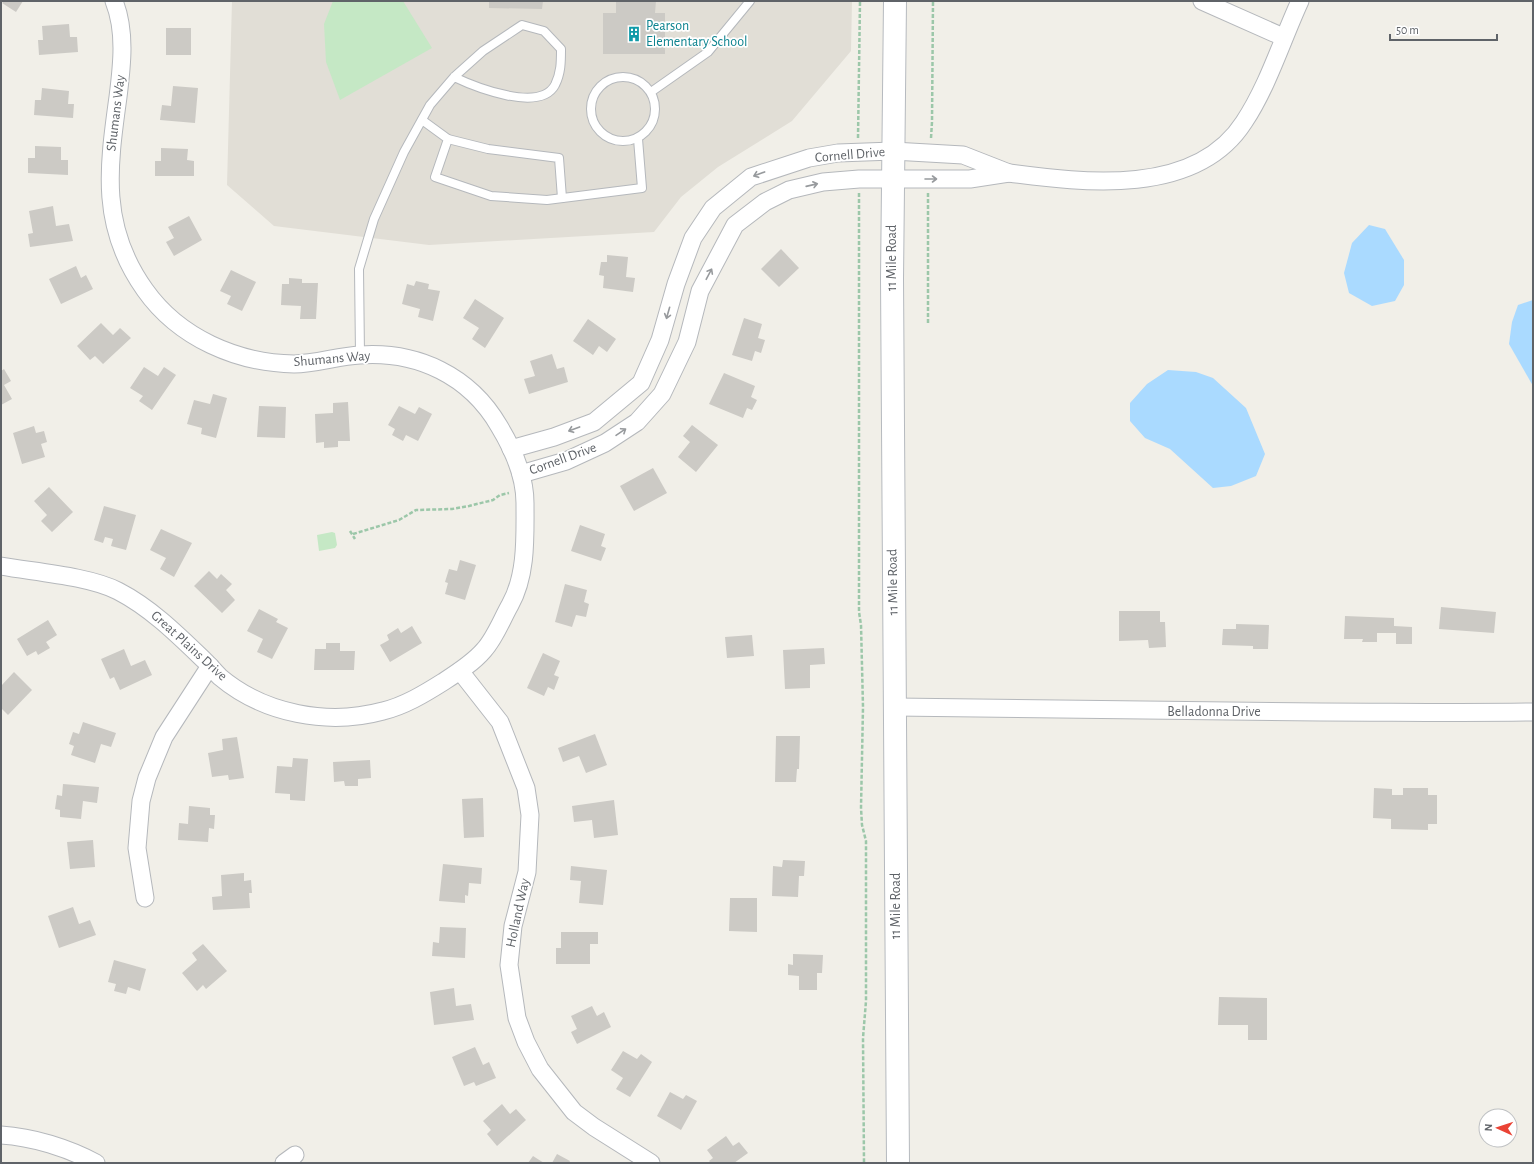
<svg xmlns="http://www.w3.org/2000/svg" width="1534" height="1164" viewBox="0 0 1534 1164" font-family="'Alegreya Sans',sans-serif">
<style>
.education{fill:#e1ded6}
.green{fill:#c5e8c5}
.water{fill:#aadaff}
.building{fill:#cccac5}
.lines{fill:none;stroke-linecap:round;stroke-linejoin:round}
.lane-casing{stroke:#b5b8bc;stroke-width:10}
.street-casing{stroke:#b5b8bc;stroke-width:19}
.secondary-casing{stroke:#b6babf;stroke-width:24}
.path{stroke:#9cc7a9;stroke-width:2.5;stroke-dasharray:4 2;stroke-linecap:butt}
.lane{stroke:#fff;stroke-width:8}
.street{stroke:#fff;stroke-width:17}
.secondary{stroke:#fff;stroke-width:22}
.oneway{stroke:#979a9d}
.labels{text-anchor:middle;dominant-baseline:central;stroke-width:3.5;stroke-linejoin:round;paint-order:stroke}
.culture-label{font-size:14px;fill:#0d838f;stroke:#fff;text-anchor:start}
.street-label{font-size:14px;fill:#5f6368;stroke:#fff}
</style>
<rect width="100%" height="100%" fill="#f1efe8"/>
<polygon class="education" points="232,1 852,1 851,51 792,121 718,167 681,197 654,232 429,245 274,226 227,185"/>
<g class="green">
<polygon points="333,1 403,1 432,48 340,100 326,62 324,24"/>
<polygon points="332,532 335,533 337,545 335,548 319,551 317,535"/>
</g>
<g class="water">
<polygon points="1369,225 1385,229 1404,260 1404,285 1395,301 1372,306 1349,293 1344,273 1352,243"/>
<polygon points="1533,300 1533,386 1509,344 1512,322 1518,305"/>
<polygon points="1168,370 1196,372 1213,378 1246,408 1265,454 1256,476 1231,486 1213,488 1170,449 1145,438 1130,421 1130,403 1147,384"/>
</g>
<g class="building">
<polygon points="4,1 23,1 16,12 2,3"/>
<polygon points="489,1 543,1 542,9 489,8"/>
<polygon points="616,1 656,1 655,13 665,13 665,54 603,54 603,13 616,13"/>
<polygon points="69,24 70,37 77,37 78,52 39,55 38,40 43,40 42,26"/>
<rect x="166" y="28" width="25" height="27"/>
<polygon points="173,86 198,88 195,123 160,120 162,105 171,106"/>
<polygon points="42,88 69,91 68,104 74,104 73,118 34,115 35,100 41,100"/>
<polygon points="35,146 61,147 61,160 68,160 68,175 28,173 28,158 35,158"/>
<polygon points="161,148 188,149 187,160 194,161 194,176 155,176 155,161 161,161"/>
<polygon points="53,206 56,226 69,224 73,241 30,247 28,234 33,233 29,211"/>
<polygon points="189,216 202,240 174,256 166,242 174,238 168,227"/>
<polygon points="781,249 799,268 779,287 761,269"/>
<polygon points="607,255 628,257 626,277 635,278 633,292 603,288 604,276 599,275 601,262 607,262"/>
<polygon points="76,266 81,278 86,275 93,289 61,304 49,279"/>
<polygon points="231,270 256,282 242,311 227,304 231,296 220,291"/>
<polygon points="289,278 302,279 302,283 318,283 316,319 300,319 301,306 281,305 282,284 289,284"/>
<polygon points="416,281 429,284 428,289 440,291 433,321 418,317 420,309 402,304 407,284 414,286"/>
<polygon points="475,299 504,318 485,348 472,339 479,328 463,318"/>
<polygon points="744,318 762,324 758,338 765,340 761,353 755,351 752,361 732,355"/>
<polygon points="588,319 616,339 607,352 599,346 593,355 573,341"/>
<polygon points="101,323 113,335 120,328 131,338 103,364 95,356 90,360 77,346"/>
<polygon points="552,354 557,369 564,367 568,382 529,394 524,379 535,376 530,361"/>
<polygon points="144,367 158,376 164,367 176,375 152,410 139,401 143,396 130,388"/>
<polygon points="4,369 11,381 4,385 12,399 1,405 1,371"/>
<polygon points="724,373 755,386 751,397 757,400 752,410 747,408 743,418 709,404"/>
<polygon points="213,394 227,398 216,438 201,434 202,428 187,424 194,400 210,404"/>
<polygon points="348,402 350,441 338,441 338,447 324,448 324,442 316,443 315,414 333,413 333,403"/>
<polygon points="259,406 286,407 285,438 257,437"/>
<polygon points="399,406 415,414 419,407 432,414 418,441 406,435 403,441 392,435 395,429 388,425"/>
<polygon points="692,425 718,445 696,472 678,457 690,442 683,436"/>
<polygon points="34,426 36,433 44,431 47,442 41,444 45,457 22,464 13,433"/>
<polygon points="653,468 667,493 634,511 620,486"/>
<polygon points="49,487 73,512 52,532 41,521 47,515 34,501"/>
<polygon points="104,506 136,515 126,550 111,546 113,539 105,537 103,543 94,540"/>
<polygon points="580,525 605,534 601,546 606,548 601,561 571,551"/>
<polygon points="161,529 192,543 174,577 160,569 166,558 150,550"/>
<polygon points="460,560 476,565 465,600 445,594 448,583 445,582 449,569 457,571"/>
<polygon points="209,571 217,579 221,574 232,584 226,590 235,600 222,613 194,586"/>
<polygon points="565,584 587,590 584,602 589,604 586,617 576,615 572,627 555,622"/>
<polygon points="1441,607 1496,612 1494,633 1439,629"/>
<polygon points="259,609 278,619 276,622 288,628 272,659 257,652 263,639 247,631"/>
<polygon points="1119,611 1160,611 1160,622 1165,622 1166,647 1149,648 1148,640 1119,641"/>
<polygon points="1345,616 1394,618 1394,626 1412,627 1412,644 1396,644 1396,633 1377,633 1377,642 1362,642 1363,639 1344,639"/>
<polygon points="48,620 57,635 46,642 50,648 38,655 36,651 27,656 17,639"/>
<polygon points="1236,624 1269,625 1268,649 1253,649 1253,646 1222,645 1223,629 1236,629"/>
<polygon points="412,626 422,643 390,662 380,645 389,640 387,635 398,628 401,633"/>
<polygon points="752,635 754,656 727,658 725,637"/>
<polygon points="326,643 340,643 340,651 355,651 354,670 314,670 315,649 326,649"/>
<polygon points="824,648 825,664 810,665 810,688 785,689 783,650"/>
<polygon points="124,649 131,666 145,660 152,675 120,690 114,677 110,679 101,659"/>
<polygon points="543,653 560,661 554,675 559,677 554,690 548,687 544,696 527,688"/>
<polygon points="14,672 32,690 8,715 1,708 1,686"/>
<polygon points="83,722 116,733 111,747 101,744 95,763 71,755 74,746 69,744 73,732 79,734"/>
<polygon points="595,734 607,765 586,773 579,756 563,762 558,748"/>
<polygon points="776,736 800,736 799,769 797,769 796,782 775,782"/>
<polygon points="237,737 244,778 229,780 228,775 212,777 208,753 223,750 222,739"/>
<polygon points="293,758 308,759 305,801 290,800 290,794 275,793 277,766 292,767"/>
<polygon points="370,760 371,778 358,779 358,786 345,786 344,781 334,782 333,762"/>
<polygon points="63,784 99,787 97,803 83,801 81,819 60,817 60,810 55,809 57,795 62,796"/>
<polygon points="1374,788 1392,789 1392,795 1403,795 1403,788 1428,788 1428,795 1437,795 1437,824 1428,824 1428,830 1391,829 1391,819 1373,818"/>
<polygon points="483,798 484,837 464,838 462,799"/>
<polygon points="614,800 618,835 594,838 592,820 574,822 572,806"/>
<polygon points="189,806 210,808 210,815 215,815 214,829 209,828 208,842 178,840 179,823 188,824"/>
<polygon points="93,840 95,867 70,869 67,842"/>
<polygon points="783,860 805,861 804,876 799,876 798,897 772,896 773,866 782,867"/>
<polygon points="443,864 482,868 481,884 469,883 468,896 465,895 465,903 439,901"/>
<polygon points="571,866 607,870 603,905 579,903 581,881 570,880"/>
<polygon points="244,873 244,881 251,880 252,893 249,893 250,908 213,910 212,897 222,896 221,875"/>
<polygon points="730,898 757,898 757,932 729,931"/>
<polygon points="73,907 79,924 90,920 96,935 59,948 48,916"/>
<polygon points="440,927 466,928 465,958 432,956 433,942 439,943"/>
<polygon points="561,932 598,932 598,944 590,944 590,964 556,964 556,948 561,948"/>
<polygon points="203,944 227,971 206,989 203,985 197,991 182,973 197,960 192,953"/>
<polygon points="793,954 823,955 822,973 817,973 817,990 799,990 799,976 788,975 788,964 793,965"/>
<polygon points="114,960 146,969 140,991 128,987 126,994 114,991 116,984 108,982"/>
<polygon points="454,988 456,1006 471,1004 474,1020 434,1025 430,992"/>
<polygon points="1219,997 1267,998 1267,1040 1248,1040 1248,1025 1218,1025"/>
<polygon points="592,1006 597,1016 604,1012 611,1027 577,1044 571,1032 577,1029 571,1016"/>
<polygon points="475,1047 483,1065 489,1062 496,1078 476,1086 474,1082 464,1086 452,1057"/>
<polygon points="623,1051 637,1059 641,1054 652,1062 630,1097 616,1089 623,1078 611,1070"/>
<polygon points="670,1092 683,1099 686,1095 697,1101 681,1130 657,1116"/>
<polygon points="502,1104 510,1114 516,1109 526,1120 497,1146 487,1134 491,1130 483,1121"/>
<polygon points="726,1136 733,1146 739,1142 748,1153 734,1163 711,1163 709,1161 713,1158 707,1150"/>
<polygon points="557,1154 570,1161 569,1163 552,1163"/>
<polygon points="533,1156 544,1163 528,1163"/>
</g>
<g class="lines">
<defs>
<g id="lane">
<circle cx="623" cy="109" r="32"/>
<polyline points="651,92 708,52 750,1"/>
<polyline points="422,120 448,139 435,177 491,196 547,200 642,188 638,139"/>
<polyline points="448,139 488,149 559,158 562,198"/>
<path d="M 360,355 L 359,269 L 374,219 L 404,152 L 430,105 L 454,77 L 483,51 L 522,25 L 544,31 L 561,49 C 561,62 561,73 555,85 C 540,113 475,87 454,77"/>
</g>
<g id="street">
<polyline points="1202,1 1283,37"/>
<path d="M 1009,173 C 1084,183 1196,197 1244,122 C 1268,86 1282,40 1300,1"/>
<polyline points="511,449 554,437 594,422 641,383 660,340 676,284 693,238 713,208 751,177 809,158 838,153 893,151 963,155 1009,173 970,179 859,179 823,182 789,190 765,202 735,225 700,291 687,342 662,394 637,422 605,443 566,461 521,474"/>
<path d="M 1,566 C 34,572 89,576 118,591 C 151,608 178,635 205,661 C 210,666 215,672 220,677 C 264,714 328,726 383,711 C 404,706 424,694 443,682 C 457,673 473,663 484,650 C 495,638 502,619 510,605 C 527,575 525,536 525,503 C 525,475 513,449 499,426 C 470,376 418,351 360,355 C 338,356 316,364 294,364 C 237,363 179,338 145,290 C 100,227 108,169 118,97 C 122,65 126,31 114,1"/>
<polyline points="460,671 500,722 526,788 530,815 527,872 513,926 509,965 517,1018 526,1042 540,1069 574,1112 594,1127 651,1163"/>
<path d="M 895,707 C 1037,710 1179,711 1321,712 C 1392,712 1462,713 1533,712"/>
<polyline points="145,898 137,848 141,801 147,778 164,737 210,666"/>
<path d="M 1,1135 C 33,1137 68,1148 96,1163"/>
<polyline points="284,1163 295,1155"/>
</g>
<polyline id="secondary" points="895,1 892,279 898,1163"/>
</defs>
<use href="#lane" class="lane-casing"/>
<use href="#street" class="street-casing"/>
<use href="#secondary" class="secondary-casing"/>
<g class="path">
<polyline points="858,138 860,1"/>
<polyline points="931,138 932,122 933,1"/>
<polyline points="859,193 859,612 861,625 863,707 861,808 862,825 866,841 866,1001 863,1038 864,1163"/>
<polyline points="928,323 928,193"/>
<polyline points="350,531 355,539"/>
<polyline points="353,534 399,520 416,510 452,509 469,506 493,500 500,495 509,493"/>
</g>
<use href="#lane" class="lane"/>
<use href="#street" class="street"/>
<use href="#secondary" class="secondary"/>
</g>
<defs><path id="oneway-shaft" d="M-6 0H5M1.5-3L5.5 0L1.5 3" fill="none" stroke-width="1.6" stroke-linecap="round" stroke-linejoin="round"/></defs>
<g class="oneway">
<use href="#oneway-shaft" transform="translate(759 174) rotate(160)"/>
<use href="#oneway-shaft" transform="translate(931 179)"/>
<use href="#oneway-shaft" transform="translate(812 185) rotate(-13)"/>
<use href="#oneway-shaft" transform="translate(709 274) rotate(-62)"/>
<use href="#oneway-shaft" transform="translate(668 313) rotate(106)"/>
<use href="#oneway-shaft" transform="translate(574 429) rotate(160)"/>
<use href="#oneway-shaft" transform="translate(621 432) rotate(-34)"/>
</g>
<defs>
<symbol id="building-bare" viewBox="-9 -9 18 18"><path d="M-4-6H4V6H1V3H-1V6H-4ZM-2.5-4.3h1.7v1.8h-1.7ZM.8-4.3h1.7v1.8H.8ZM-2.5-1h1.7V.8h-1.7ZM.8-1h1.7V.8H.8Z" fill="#0f9aa8" stroke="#fff" stroke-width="2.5" paint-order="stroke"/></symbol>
</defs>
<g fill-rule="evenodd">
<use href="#building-bare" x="623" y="23" width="22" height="22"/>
</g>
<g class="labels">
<g class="culture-label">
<text x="646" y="26">Pearson<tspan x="646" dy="16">Elementary School</tspan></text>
</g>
<g class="street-label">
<text transform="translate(116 113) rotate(-83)">Shumans Way</text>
<text transform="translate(850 155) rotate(-5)">Cornell Drive</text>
<text transform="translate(892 258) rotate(-90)">11 Mile Road</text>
<text transform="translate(332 359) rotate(-5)">Shumans Way</text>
<text transform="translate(563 459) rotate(-20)">Cornell Drive</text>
<text transform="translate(893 582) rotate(-91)">11 Mile Road</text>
<text transform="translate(189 646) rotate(42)">Great Plains Drive</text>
<text x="1214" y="712">Belladonna Drive</text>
<text transform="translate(896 906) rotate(-90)">11 Mile Road</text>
<text transform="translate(518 913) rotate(-78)">Holland Way</text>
</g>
</g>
<rect width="1534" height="1164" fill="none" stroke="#5f6368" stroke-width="4"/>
<g transform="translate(1498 1128) rotate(273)"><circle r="19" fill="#ffffff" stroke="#bfc1c3"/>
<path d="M0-3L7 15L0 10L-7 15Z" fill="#ea4335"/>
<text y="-6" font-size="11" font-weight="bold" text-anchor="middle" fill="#5f6368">N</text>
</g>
<path d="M1390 34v6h107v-6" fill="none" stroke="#5f6368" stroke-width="2"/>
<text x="1396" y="34" font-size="12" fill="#5f6368" stroke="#ffffff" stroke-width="3" paint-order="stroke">50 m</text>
</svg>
